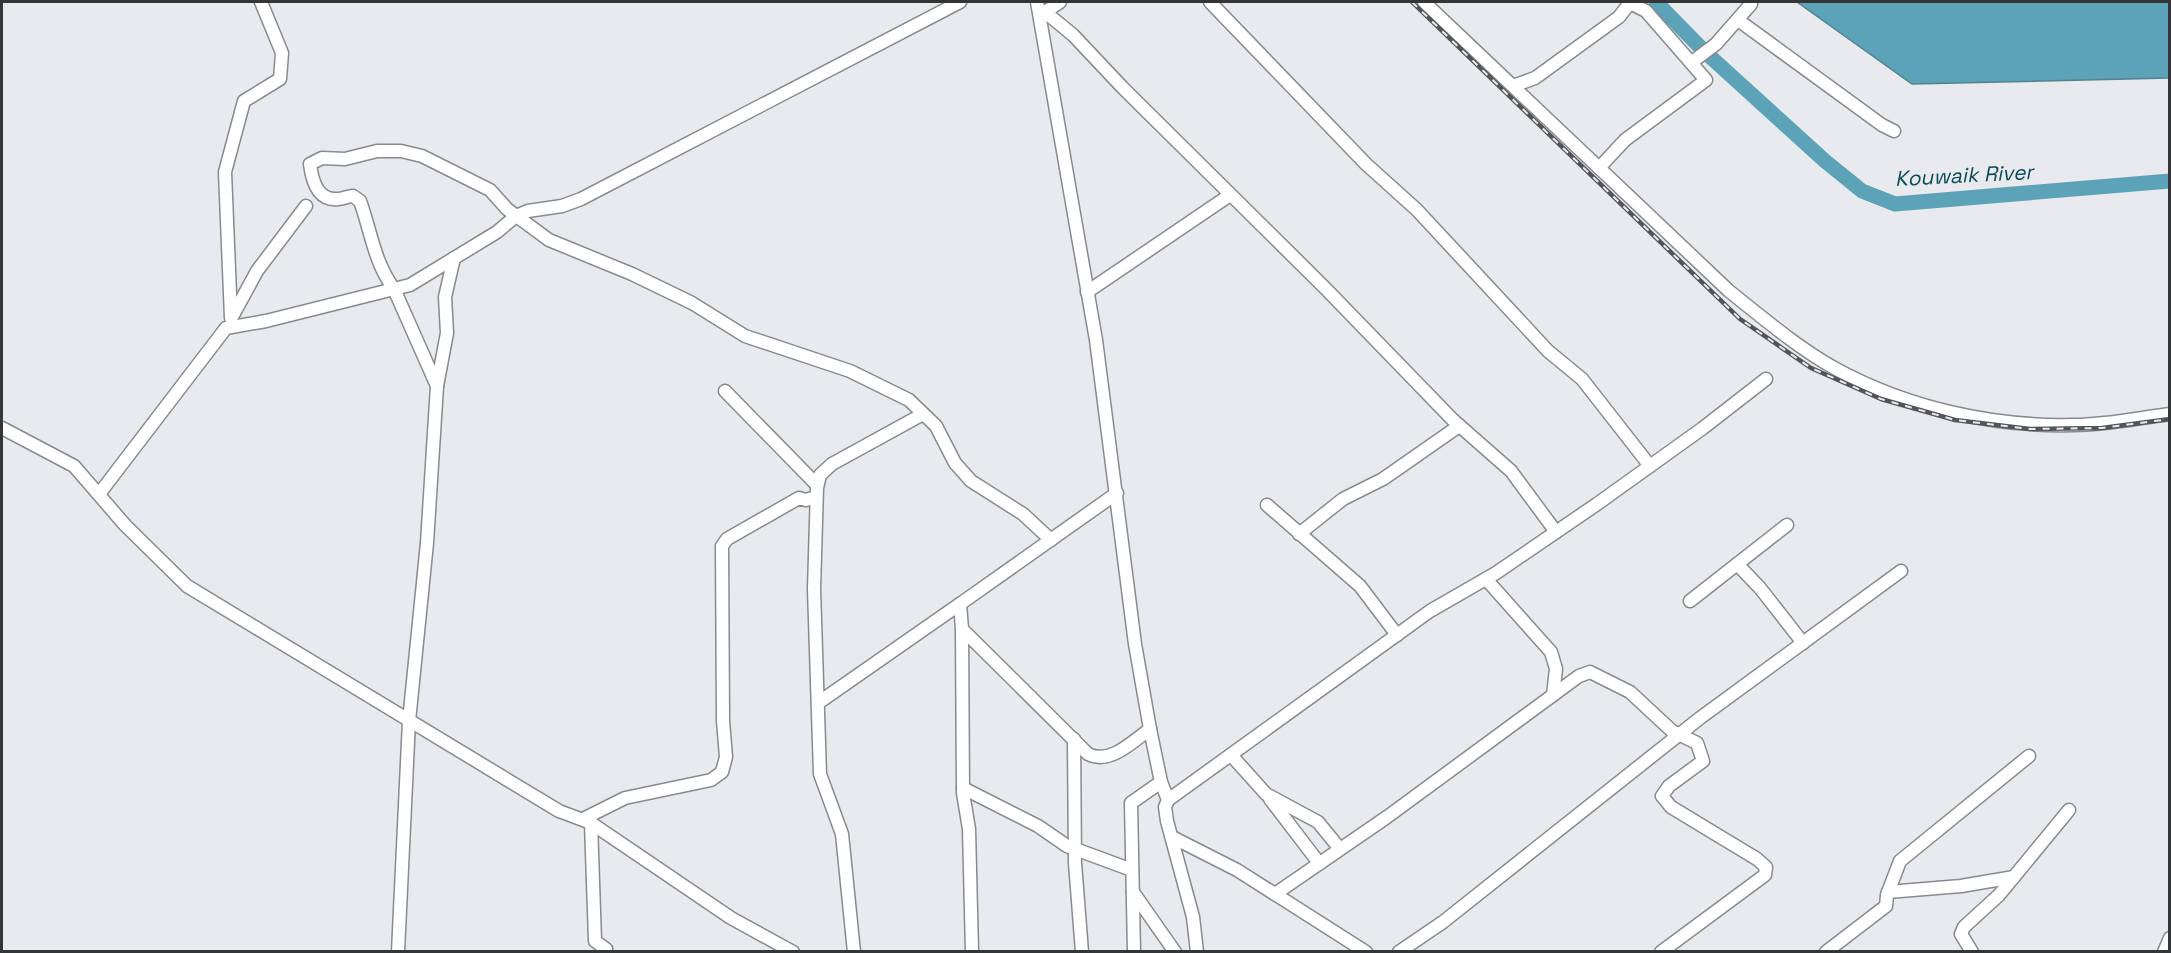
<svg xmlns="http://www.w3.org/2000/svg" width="2171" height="953" viewBox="0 0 2171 953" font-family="'Space Grotesk',sans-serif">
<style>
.water{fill:#5da3b8;stroke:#518291;stroke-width:1.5}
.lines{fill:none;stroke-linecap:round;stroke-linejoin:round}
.river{stroke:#5da3b8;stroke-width:15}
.minor-casing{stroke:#888a8e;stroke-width:15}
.minor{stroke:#fff;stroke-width:12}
.rail-casing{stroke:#535457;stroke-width:4.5}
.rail{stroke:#e8eaee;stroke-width:2;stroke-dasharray:7;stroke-linecap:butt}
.labels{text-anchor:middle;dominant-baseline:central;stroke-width:5;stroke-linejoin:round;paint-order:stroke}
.water-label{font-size:21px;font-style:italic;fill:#0b4b5a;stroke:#e8eaee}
</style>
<rect width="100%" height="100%" fill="#e8eaee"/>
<polygon class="water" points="1797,2 2169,2 2169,78 1912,84"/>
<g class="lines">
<polyline class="river" points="1656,2 1705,52 1825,161 1862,191 1895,204 2170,181"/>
<defs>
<g id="minor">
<path d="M 960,2 L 581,199 L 562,206 L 528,211 L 516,216 L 497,232 L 410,285 L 394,289 C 374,262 371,231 360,201 L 353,196 C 348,196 343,199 338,199 C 317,201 312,180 310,164 L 322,158 L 345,159 L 377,151 L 401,151 L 422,156 L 490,190 L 507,209 L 549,240 L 632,274 L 692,303 L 745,336 L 850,371 L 909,400 L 936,426 L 955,463 L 971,481 L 1023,514 L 1051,540"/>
<polyline points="1037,2 1096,340 1135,644 1150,729 1161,782 1168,800 1165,807 1167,821 1193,917 1197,952"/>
<polyline points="1210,2 1366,164 1417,210 1548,351 1582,379 1650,466"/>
<path d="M 1424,2 L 1729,291 C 1763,318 1798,348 1836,369 C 1908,408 1993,427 2074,425 C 2106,425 2138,418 2170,414"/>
<polyline points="1040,11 1045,12 1060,2"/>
<polyline points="1045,12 1073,35 1123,88 1326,289 1453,420 1511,471 1556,532"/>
<polyline points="1738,20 1882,125 1894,131"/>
<polyline points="1692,62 1716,44 1751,4"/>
<polyline points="1513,86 1535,78 1619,17 1629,4"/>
<polyline points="1599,168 1625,140 1706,80 1646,11 1628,2"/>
<polyline points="1087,292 1230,195"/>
<polyline points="232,317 257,271 306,206"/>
<polyline points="231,318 225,172 244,101 280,79 282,53 261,2"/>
<polyline points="437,386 447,333 445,297 454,258"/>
<polyline points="725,391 817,485"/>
<polyline points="2,428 74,466 125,525 187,586 559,811 591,823 731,918 793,952"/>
<path d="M 1117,493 L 960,604 L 962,629 L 1088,754 C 1110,765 1132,742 1150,729"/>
<polyline points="99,494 226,328 266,321 394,289 437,386 427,543 409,721 398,952"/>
<polyline points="1267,505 1360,586 1397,635"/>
<polyline points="1299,534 1343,499 1383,479 1459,426"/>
<polyline points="1737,564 1760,588 1803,643"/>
<polyline points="1486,579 1551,652 1556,669 1553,695"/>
<polyline points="1690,601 1787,525"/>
<polyline points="962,629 963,793 969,829 972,952"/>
<polyline points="818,703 960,604"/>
<polyline points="1074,739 1075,863 1082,952"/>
<polyline points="1231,755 1266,794 1318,822 1340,849"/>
<polyline points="963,788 1038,826 1067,846 1132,870"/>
<polyline points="1270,799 1319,863"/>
<polyline points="1168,800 1430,611 1496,573 1597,504 1703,428 1766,379"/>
<polyline points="583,819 625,798 711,780 722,772 726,757 723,721 722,546 727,539 799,498 806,500 816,497"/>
<polyline points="591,823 595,941 606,949 605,952"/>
<polyline points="1172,837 1237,870 1366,952"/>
<polyline points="1133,892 1175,952"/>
<polyline points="1888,892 1961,886 2014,877"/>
<polyline points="1275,894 1387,817 1579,676 1590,672 1630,692 1672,731 1697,743 1703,761 1669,786 1662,796 1671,807 1757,859 1766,867 1765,875 1661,952"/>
<polyline points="854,952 842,834 820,774 814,589 817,488 820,475 832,464 923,414"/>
<polyline points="1134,952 1131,803 1161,782"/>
<polyline points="1399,952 1443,922 1700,718 1901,571"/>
<polyline points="1826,952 1886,906 1887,895 1900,861 2029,756"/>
<polyline points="1972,952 1961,934 1964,927 1999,895 2069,810"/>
<polyline points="2164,952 2170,938"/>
</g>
</defs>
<use href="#minor" class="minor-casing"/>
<use href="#minor" class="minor"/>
<defs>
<polyline id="rail" points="1412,2 1740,319 1811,368 1881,399 1955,420 2030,429 2102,428 2170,419"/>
</defs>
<use href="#rail" class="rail-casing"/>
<use href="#rail" class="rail"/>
</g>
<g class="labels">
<g class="water-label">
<text transform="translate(1964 175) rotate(-3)">Kouwaik River</text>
</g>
</g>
<rect width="2171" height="953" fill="none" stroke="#343537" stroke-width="6"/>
</svg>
